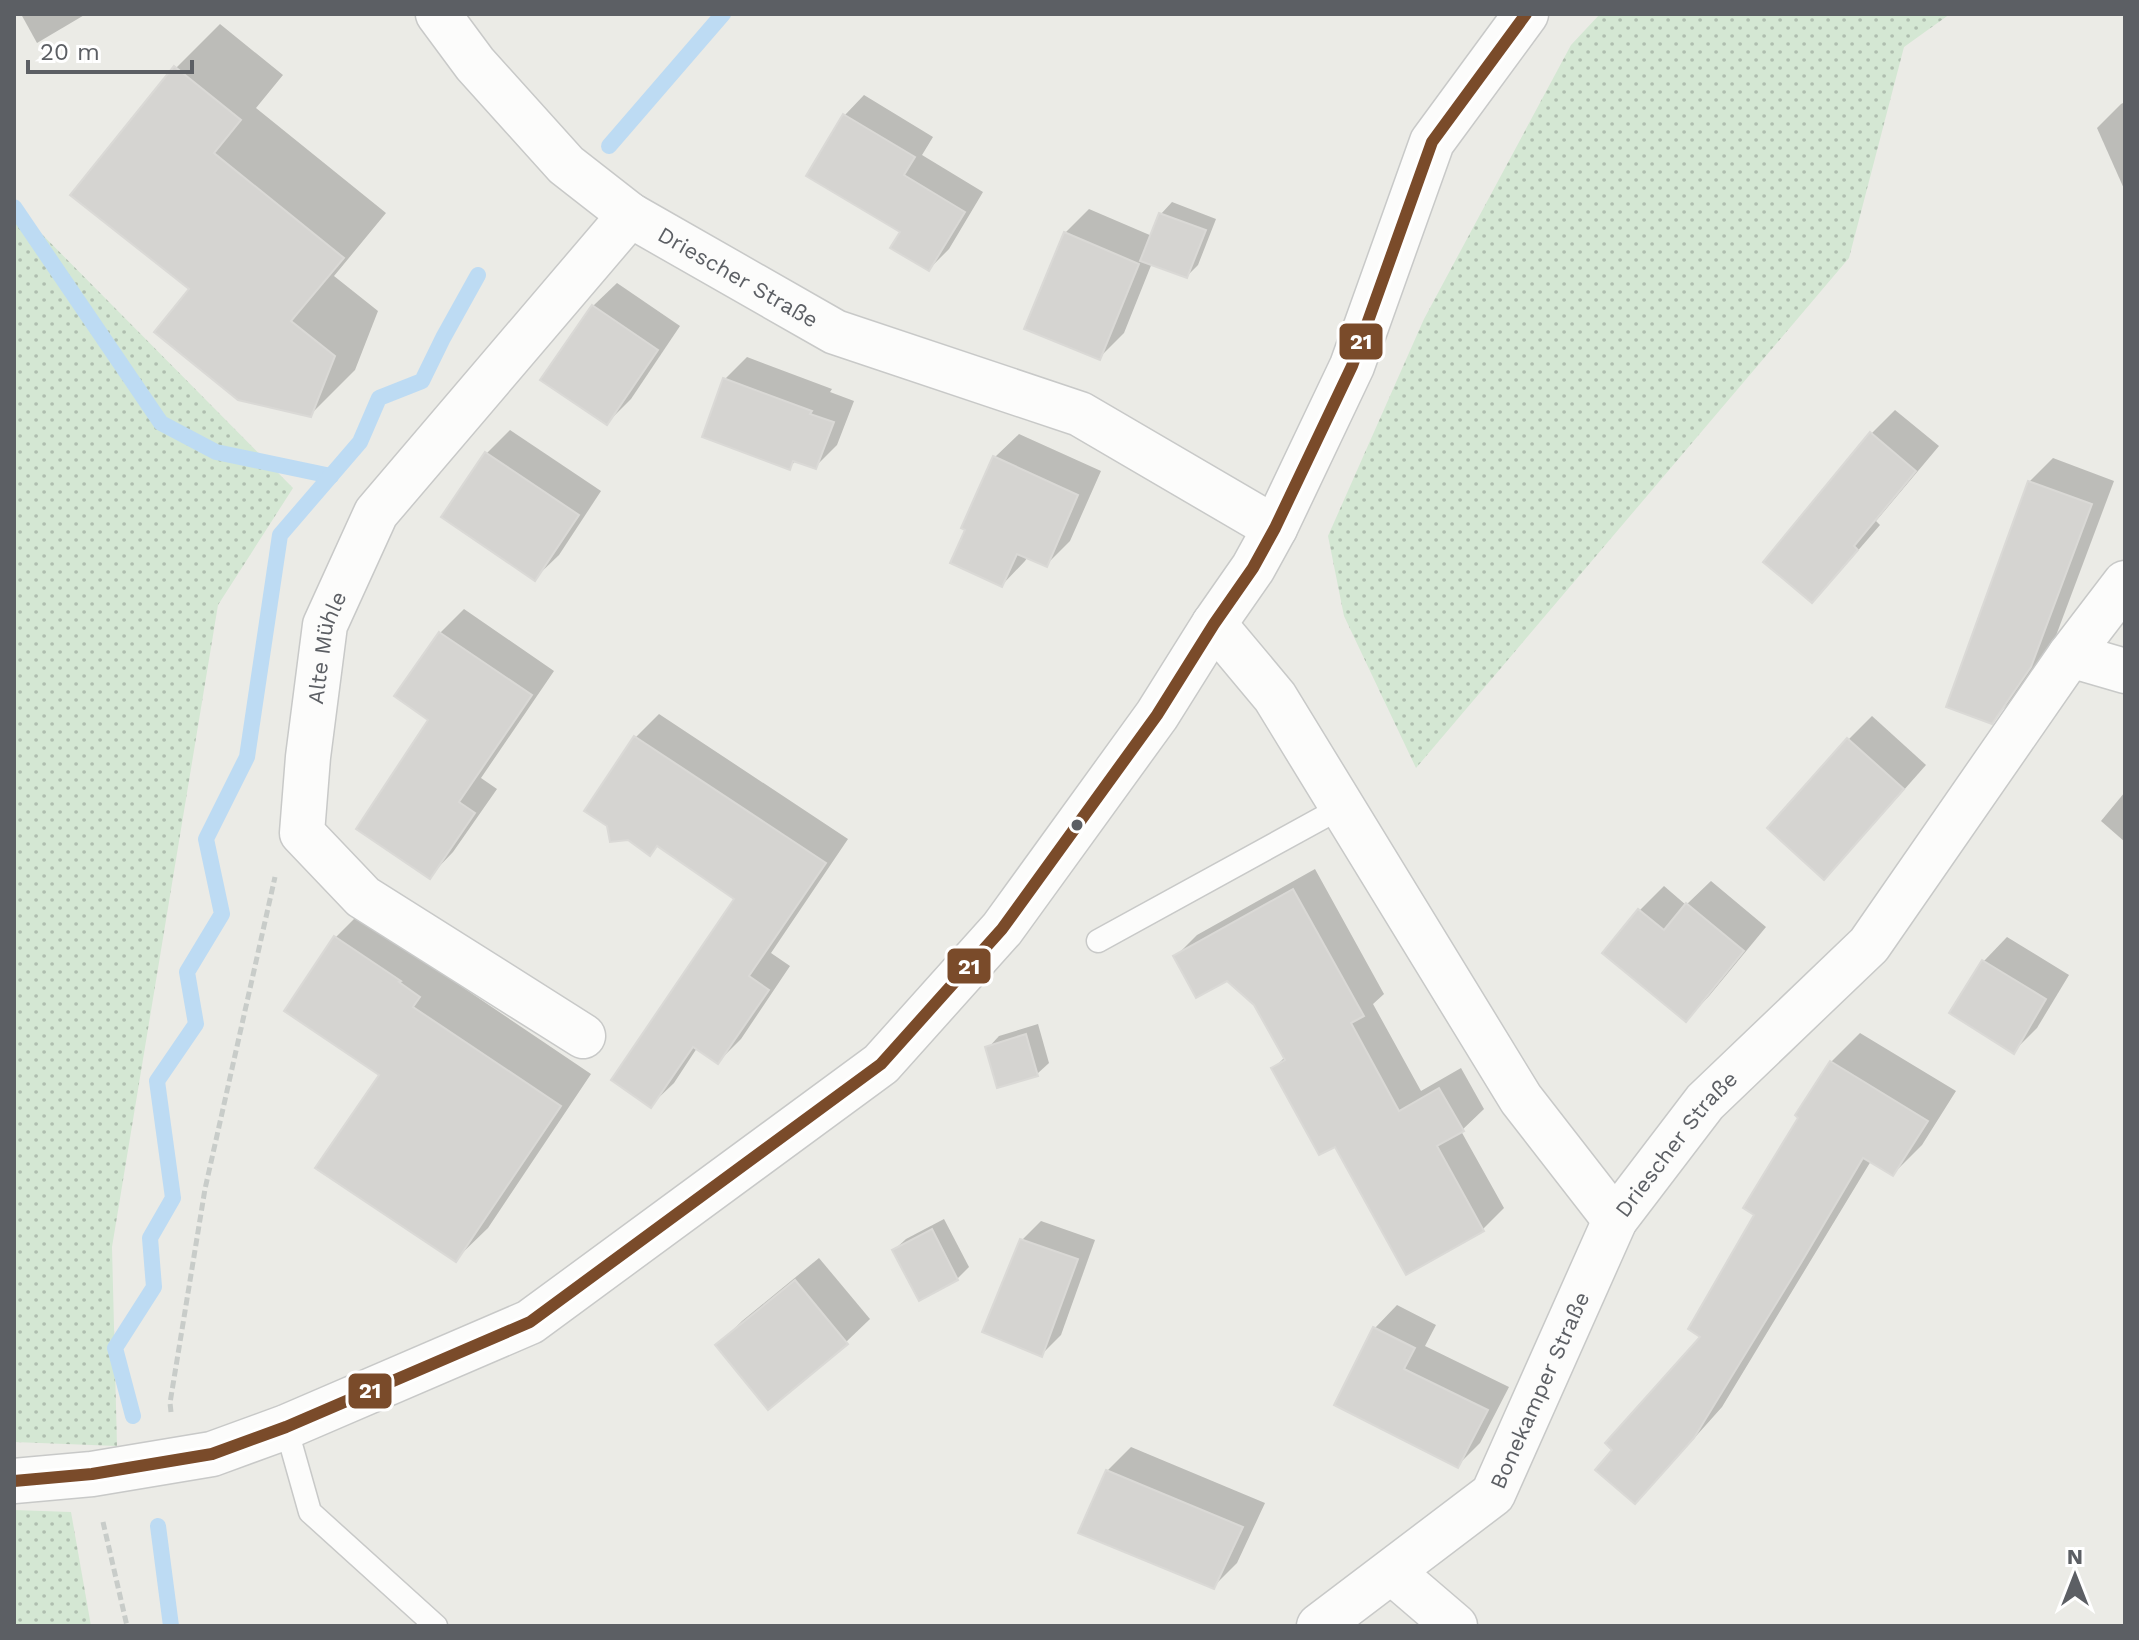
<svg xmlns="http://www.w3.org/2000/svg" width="2139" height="1640" viewBox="0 0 2139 1640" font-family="'Work Sans',sans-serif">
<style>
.grass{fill:url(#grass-dots)}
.shadow{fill:#0003}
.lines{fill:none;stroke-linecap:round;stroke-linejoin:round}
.stream{stroke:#bddbf3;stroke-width:16}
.building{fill:#d5d4d1;stroke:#dad9d6;stroke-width:2}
.service-casing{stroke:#c8c9c8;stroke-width:25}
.minor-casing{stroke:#c8c9c8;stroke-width:47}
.path{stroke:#c8ccc9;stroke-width:5;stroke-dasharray:8 4;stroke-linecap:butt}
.service{stroke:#fcfcfb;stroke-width:22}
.minor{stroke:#fcfcfb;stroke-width:44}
.bus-1-casing{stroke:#fff;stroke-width:18}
.bus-1{stroke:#7a4b2a;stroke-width:12}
.bus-dot{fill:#5c5f64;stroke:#fff;stroke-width:3}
.labels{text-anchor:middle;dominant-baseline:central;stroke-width:6;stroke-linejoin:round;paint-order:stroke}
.street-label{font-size:22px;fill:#5c5f64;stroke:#fff}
.line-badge{stroke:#fff;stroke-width:3}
.badge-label{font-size:22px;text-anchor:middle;font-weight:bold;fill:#fff}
</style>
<defs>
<pattern id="grass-dots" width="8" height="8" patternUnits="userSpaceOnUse" patternTransform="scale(2)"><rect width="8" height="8" fill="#d4e7d3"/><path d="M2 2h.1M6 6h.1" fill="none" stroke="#afbeaf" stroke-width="1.8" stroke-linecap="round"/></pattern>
</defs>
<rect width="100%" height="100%" fill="#ebebe6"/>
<g class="grass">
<polygon points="1600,14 1950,14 1904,47 1849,258 1416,768 1344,616 1328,536 1424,319 1571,45"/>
<polygon points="14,206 293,488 218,605 112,1247 117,1446 14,1442"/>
<polygon points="14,1510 71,1512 91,1626 14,1626"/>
</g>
<g class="shadow">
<polygon points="21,14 86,14 37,43"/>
<polygon points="220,24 283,75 256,108 386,213 334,276 378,311 355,370 310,415 192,289 176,68"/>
<polygon points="864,95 933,137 922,155 983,192 949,249 929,269 903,231 809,175 845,115"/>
<polygon points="2125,102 2125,191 2097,128 2121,104"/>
<polygon points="1172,202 1216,219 1198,265 1187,276 1152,263 1124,333 1100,357 1065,233 1089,209 1152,236 1161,214"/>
<polygon points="617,283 680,326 631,399 607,423 593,306"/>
<polygon points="747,357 832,389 830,392 854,401 837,445 816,466 797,460 789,467 725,379"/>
<polygon points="1895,410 1939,446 1876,521 1880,525 1836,576 1812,600 1871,434"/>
<polygon points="510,430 601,491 559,555 535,578 486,454"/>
<polygon points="1019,434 1101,471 1070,541 1046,565 1028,556 1025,561 1002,585 995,457"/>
<polygon points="2053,458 2114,481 2054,641 2015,697 1991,721 2029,482"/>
<polygon points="464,609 554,671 481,778 497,789 453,852 430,876 431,719 440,633"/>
<polygon points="659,714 848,839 771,953 790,966 741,1039 718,1062 697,1048 674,1083 651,1105 737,898 659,844 650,853 586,811 636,737"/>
<polygon points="1872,716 1926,765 1848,853 1824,877 1848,740"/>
<polygon points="2125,792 2125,842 2101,821"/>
<polygon points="1315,869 1384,994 1373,1004 1421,1091 1461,1068 1484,1109 1461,1131 1504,1208 1483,1229 1336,1144 1274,1068 1285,1057 1256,1004 1228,978 1176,956 1197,935"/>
<polygon points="1711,881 1766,927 1709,996 1686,1020 1604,953 1640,910 1664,886 1686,905"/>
<polygon points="367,906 450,965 443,974 591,1074 488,1228 456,1259 382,1074 286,1010 336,937"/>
<polygon points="2007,937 2069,975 2037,1028 2013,1052 1951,1013 1984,961"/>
<polygon points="1038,1024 1049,1063 1037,1074 988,1048 999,1036"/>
<polygon points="1860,1033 1956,1091 1922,1145 1893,1174 1871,1161 1722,1407 1664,1472 1635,1501 1704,1336 1757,1214 1831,1062"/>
<polygon points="944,1219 969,1267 957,1279 894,1250 906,1239"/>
<polygon points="1041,1221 1095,1240 1061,1335 1042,1354 1022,1240"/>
<polygon points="819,1258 870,1319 846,1342 718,1345 742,1321"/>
<polygon points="1397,1305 1436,1325 1425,1346 1509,1387 1480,1443 1458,1465 1337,1404 1375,1328"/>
<polygon points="1131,1447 1265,1503 1237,1563 1213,1587 1107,1471"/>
</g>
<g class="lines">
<g class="stream">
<polyline points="609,146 723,14"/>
<polyline points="14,207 161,423 216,452 331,476"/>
<polyline points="133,1416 115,1348 154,1287 150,1238 173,1198 157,1081 196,1024 187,972 222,914 206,839 247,757 280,535 360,442 379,398 422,381 443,338 478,275"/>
<polyline points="158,1526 171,1626"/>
</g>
</g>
<g class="building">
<polygon points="174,66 241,120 214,153 344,258 291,321 335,356 311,417 238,400 154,332 189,289 70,195"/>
<polygon points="843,114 915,157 904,175 965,212 929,271 890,248 900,232 806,176"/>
<polygon points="1159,213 1206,230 1187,278 1140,261"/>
<polygon points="1064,232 1139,264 1100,360 1024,329"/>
<polygon points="592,305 658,350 607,425 540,380"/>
<polygon points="723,378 812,411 810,414 834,422 816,469 793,461 790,470 702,437"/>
<polygon points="1870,432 1916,471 1854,546 1858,550 1812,603 1763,562"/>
<polygon points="485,452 579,515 535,581 441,517"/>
<polygon points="993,456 1078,495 1047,567 1017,554 1002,587 950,563 965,530 961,528"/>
<polygon points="2028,481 2092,504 2031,667 1992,724 1946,707"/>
<polygon points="439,632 532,695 459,802 475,813 430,879 356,829 428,720 394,696"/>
<polygon points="634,736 826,863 749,976 769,990 718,1064 693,1047 651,1108 611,1080 734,899 657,846 650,856 628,840 610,842 607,826 584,811"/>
<polygon points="1847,738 1904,789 1824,880 1767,828"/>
<polygon points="1293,889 1364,1016 1351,1023 1399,1111 1439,1088 1464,1131 1437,1146 1484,1231 1406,1275 1335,1147 1319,1155 1271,1068 1285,1060 1254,1005 1227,981 1196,998 1173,956"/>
<polygon points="1686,903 1744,951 1686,1022 1602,953 1638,909 1664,930"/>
<polygon points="334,936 401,981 399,982 420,997 413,1007 561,1106 456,1262 315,1168 379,1075 284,1011"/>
<polygon points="1982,960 2046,999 2014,1054 1949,1013"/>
<polygon points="1026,1034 1038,1076 997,1088 985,1047"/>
<polygon points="1830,1061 1928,1121 1893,1176 1863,1158 1801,1263 1694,1438 1635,1504 1595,1470 1612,1450 1605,1443 1700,1337 1688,1329 1754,1215 1743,1208 1798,1118 1795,1115"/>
<polygon points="932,1229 958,1280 919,1301 892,1250"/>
<polygon points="1020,1239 1078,1259 1042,1357 982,1332"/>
<polygon points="795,1280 848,1344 768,1410 715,1345"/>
<polygon points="1373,1327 1415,1348 1404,1369 1488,1410 1458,1468 1334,1405"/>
<polygon points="1106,1470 1243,1527 1214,1589 1078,1533"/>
</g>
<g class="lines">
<defs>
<g id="service">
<polyline points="1098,941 1342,807"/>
<polyline points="286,1427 310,1512 436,1626"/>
</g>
<g id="minor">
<path id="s1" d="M 438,14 L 475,64 L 566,165 L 630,215 L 835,332 L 1080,414 L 1275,528"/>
<polyline points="1214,624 1275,697 1521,1099 1615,1220"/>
<polyline points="2070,655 2125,671"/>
<path id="s2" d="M 583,1036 L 363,897 L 302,833 L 308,757 L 325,625 L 376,513 L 630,215"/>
<polyline points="14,1481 92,1474 212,1454 286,1427 530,1322 881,1064 1002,929 1157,715 1214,624 1253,568 1275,528 1352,366 1432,142 1526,14"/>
<polyline points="1392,1572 1455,1626"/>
<path id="s3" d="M 1319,1626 L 1493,1494 L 1615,1220 L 1705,1102 L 1869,945 L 2070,655 L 2125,583"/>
</g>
</defs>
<use href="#service" class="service-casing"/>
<use href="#minor" class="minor-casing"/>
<g class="path">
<polyline points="171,1412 170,1403 205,1189 275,877"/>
<polyline points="103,1522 127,1626"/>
</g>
<use href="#service" class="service"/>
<use href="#minor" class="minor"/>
<defs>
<polyline id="bus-1" points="14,1481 92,1474 212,1454 286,1427 530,1322 881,1064 1002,929 1157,715 1214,624 1253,568 1275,528 1352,366 1432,142 1526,14"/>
</defs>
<use href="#bus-1" class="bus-1-casing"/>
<use href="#bus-1" class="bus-1"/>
</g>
<circle class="bus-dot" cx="1077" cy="825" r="7"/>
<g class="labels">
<g class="street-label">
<text stroke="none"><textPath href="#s1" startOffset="404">Driescher Straße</textPath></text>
<text stroke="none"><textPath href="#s2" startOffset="536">Alte Mühle</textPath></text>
<text stroke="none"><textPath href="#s3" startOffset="616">Driescher Straße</textPath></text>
<text stroke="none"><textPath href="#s3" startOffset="332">Bonekamper Straße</textPath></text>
</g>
</g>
<g class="line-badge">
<rect x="1338" y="322" width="46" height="39" rx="8" fill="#7a4b2a"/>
<rect x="946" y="947" width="46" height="38" rx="8" fill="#7a4b2a"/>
<rect x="347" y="1372" width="46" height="38" rx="8" fill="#7a4b2a"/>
</g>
<g class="badge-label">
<text x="1361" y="349">21</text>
<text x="969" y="974">21</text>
<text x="370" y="1398">21</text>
</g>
<rect width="2139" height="1640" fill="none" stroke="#5c5f64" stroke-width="32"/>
<g transform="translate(2075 1576)" stroke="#ffffff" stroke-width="6" paint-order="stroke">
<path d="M0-6L14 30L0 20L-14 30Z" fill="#5c5f64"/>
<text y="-12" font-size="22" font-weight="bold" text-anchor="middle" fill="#5c5f64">N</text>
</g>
<path d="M28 60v12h164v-12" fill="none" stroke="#5c5f64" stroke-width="4"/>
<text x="40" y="60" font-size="24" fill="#5c5f64" stroke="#ffffff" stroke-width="6" paint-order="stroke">20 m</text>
</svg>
